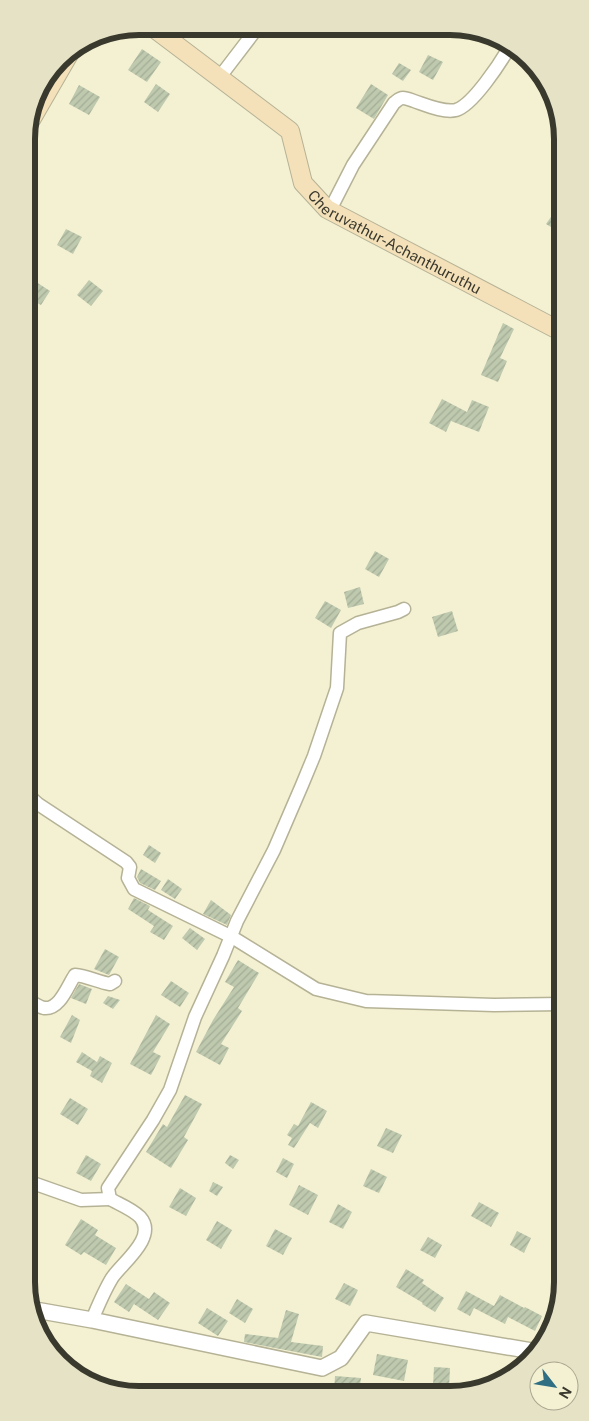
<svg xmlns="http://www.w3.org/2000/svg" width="589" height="1421" viewBox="0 0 589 1421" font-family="'Public Sans',sans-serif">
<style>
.building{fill:url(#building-hatch)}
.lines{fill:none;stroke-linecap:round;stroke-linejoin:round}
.minor-casing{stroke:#b5b296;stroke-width:15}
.tertiary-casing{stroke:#b5b296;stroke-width:18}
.secondary-casing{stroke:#b5b296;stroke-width:20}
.minor{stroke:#fff;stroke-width:12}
.tertiary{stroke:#fff;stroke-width:15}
.secondary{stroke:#f4e0b9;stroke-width:18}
.labels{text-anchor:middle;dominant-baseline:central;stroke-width:4;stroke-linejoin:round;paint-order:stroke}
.street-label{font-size:15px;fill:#3a392d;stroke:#f4f1d3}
.rim{fill:none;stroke:#3a392d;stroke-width:6}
</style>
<defs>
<pattern id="building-hatch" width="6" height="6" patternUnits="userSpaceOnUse" patternTransform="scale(1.25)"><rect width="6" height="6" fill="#bec9ae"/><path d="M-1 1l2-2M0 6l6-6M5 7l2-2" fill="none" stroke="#a4ad96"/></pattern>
</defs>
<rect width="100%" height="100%" fill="#f4f1d3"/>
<g class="building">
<polygon points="142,49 161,62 147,82 128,70"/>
<polygon points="428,55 443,62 433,80 419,72"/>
<polygon points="399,63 411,70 403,81 392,74"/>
<polygon points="156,84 170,94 158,112 144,102"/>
<polygon points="371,84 388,95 374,119 356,108"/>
<polygon points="79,85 100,97 89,115 69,104"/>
<polygon points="553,214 559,218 559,232 546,224"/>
<polygon points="66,229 82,237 73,254 57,245"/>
<polygon points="27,276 50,291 41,305 37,303 27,319"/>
<polygon points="89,280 103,291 91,306 77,295"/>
<polygon points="503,323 514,329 500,358 507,361 498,382 481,375"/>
<polygon points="442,399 467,412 472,400 489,407 479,432 451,421 446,432 429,423"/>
<polygon points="375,551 389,559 379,577 365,569"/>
<polygon points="360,587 364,604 348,608 344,592"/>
<polygon points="325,601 341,610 331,628 315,618"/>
<polygon points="452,611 458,631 438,637 432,617"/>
<polygon points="149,845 161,853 155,863 143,855"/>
<polygon points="141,869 161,881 155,890 140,883 137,877"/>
<polygon points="168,879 182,889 175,899 161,890"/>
<polygon points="134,898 150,906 148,910 173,926 164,940 150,932 154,926 128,909"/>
<polygon points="211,900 231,915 227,925 203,914"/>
<polygon points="190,928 205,939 197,950 182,938"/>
<polygon points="105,949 119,957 109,975 94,969"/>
<polygon points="238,960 259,973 238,1008 242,1011 221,1044 229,1048 220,1065 196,1052 213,1020 234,987 225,982"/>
<polygon points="171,981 189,993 180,1007 161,995"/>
<polygon points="79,984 92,989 86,1004 71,998"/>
<polygon points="108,996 120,1000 113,1009 103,1003"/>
<polygon points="72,1015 80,1020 71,1043 60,1037"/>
<polygon points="156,1015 170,1024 153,1052 161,1056 151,1075 130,1064"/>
<polygon points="82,1052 97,1062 100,1056 112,1063 102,1083 90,1076 92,1071 76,1062"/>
<polygon points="185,1095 202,1104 184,1137 188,1140 171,1168 146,1152 163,1124 167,1127"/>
<polygon points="70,1098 88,1109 78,1125 60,1114"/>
<polygon points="311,1102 327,1111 318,1128 310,1123 294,1148 288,1145 292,1138 287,1135 294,1124 298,1126"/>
<polygon points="386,1128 402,1135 393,1153 377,1146"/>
<polygon points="86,1155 101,1164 91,1181 76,1173"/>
<polygon points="230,1155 239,1160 233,1169 225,1163"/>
<polygon points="283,1158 294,1164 287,1178 276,1172"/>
<polygon points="371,1169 387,1177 379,1193 363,1186"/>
<polygon points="213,1182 223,1187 217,1196 209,1191"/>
<polygon points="299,1185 318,1195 308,1215 289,1205"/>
<polygon points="180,1188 196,1198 186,1216 169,1207"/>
<polygon points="479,1202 499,1213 491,1227 471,1216"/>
<polygon points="338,1204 352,1212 343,1229 329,1222"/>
<polygon points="81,1219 98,1230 95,1235 116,1248 106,1265 84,1252 81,1255 65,1245"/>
<polygon points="217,1221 232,1230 221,1249 206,1240"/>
<polygon points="275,1229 292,1238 283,1255 266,1246"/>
<polygon points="517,1231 531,1238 524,1253 510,1245"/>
<polygon points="428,1237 442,1245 435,1258 420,1250"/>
<polygon points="406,1269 424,1280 422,1283 444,1298 435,1312 422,1304 423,1303 396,1287"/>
<polygon points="344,1283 358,1290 350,1306 335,1299"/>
<polygon points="126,1284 149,1299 154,1292 170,1303 158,1320 134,1304 129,1312 114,1302"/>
<polygon points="466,1291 494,1306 500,1295 524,1308 525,1307 542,1316 535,1331 508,1317 505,1324 474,1308 470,1316 457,1309"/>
<polygon points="237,1299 253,1309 245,1323 229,1313"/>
<polygon points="207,1308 228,1321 218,1336 198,1323"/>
<polygon points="286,1310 299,1314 291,1342 323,1346 322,1357 244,1342 245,1334 278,1338"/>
<polygon points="377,1354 408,1360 404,1381 373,1375"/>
<polygon points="434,1367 450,1368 449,1388 433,1386"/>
<polygon points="335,1376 361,1378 359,1392 334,1392"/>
</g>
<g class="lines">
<defs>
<g id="minor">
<polyline points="219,78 258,27"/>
<path d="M 330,210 L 353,165 L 394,103 C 397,101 399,98 403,98 C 407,98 411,100 414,101 C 426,105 444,113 456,110 C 473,105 500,63 509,48"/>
<polyline points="28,795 38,804 126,862 130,867 128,878 134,889 232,937 316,989 366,1001 494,1005 562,1004"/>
<path d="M 29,1001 C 34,1003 39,1007 44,1008 C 60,1010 68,985 75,975 C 87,976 98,982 110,984 L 115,981"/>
<polyline points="30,1182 81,1200 110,1199"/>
<path d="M 92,1320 C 98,1306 104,1291 112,1278 C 122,1263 158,1237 140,1217 C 132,1209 119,1204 110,1199 L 108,1188 L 153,1120 L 170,1090 L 195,1017 L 223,956 L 237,921 L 274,850 L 302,785 L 314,756 L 337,688 L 340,633 L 358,623 L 398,612 L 404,609"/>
</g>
<polyline id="tertiary" points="30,1309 92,1320 322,1368 341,1358 366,1323 538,1352"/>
<g id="secondary">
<path id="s1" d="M 151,26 L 290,131 L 303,183 L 327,209 L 560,331"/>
<polyline points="28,125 72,49"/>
</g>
</defs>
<use href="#minor" class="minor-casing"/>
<use href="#tertiary" class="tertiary-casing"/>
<use href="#secondary" class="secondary-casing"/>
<use href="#minor" class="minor"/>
<use href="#tertiary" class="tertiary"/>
<use href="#secondary" class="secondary"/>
</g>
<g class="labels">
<g class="street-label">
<text stroke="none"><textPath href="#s1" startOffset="338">Cheruvathur-Achanthuruthu</textPath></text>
</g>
</g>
<path d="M0 0H589V1421H0ZM139 35H450A104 104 0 0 1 554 139V1282A104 104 0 0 1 450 1386H139A104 104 0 0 1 35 1282V139A104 104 0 0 1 139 35Z" fill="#e5e2c6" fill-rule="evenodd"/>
<path class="rim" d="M139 35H450A104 104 0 0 1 554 139V1282A104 104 0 0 1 450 1386H139A104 104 0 0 1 35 1282V139A104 104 0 0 1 139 35Z"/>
<g transform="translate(554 1386) rotate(121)"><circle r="24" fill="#f4f1d3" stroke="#aaa791"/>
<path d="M0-4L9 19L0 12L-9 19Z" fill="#2f6e83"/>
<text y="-8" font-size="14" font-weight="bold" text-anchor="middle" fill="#3a392d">N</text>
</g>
</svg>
